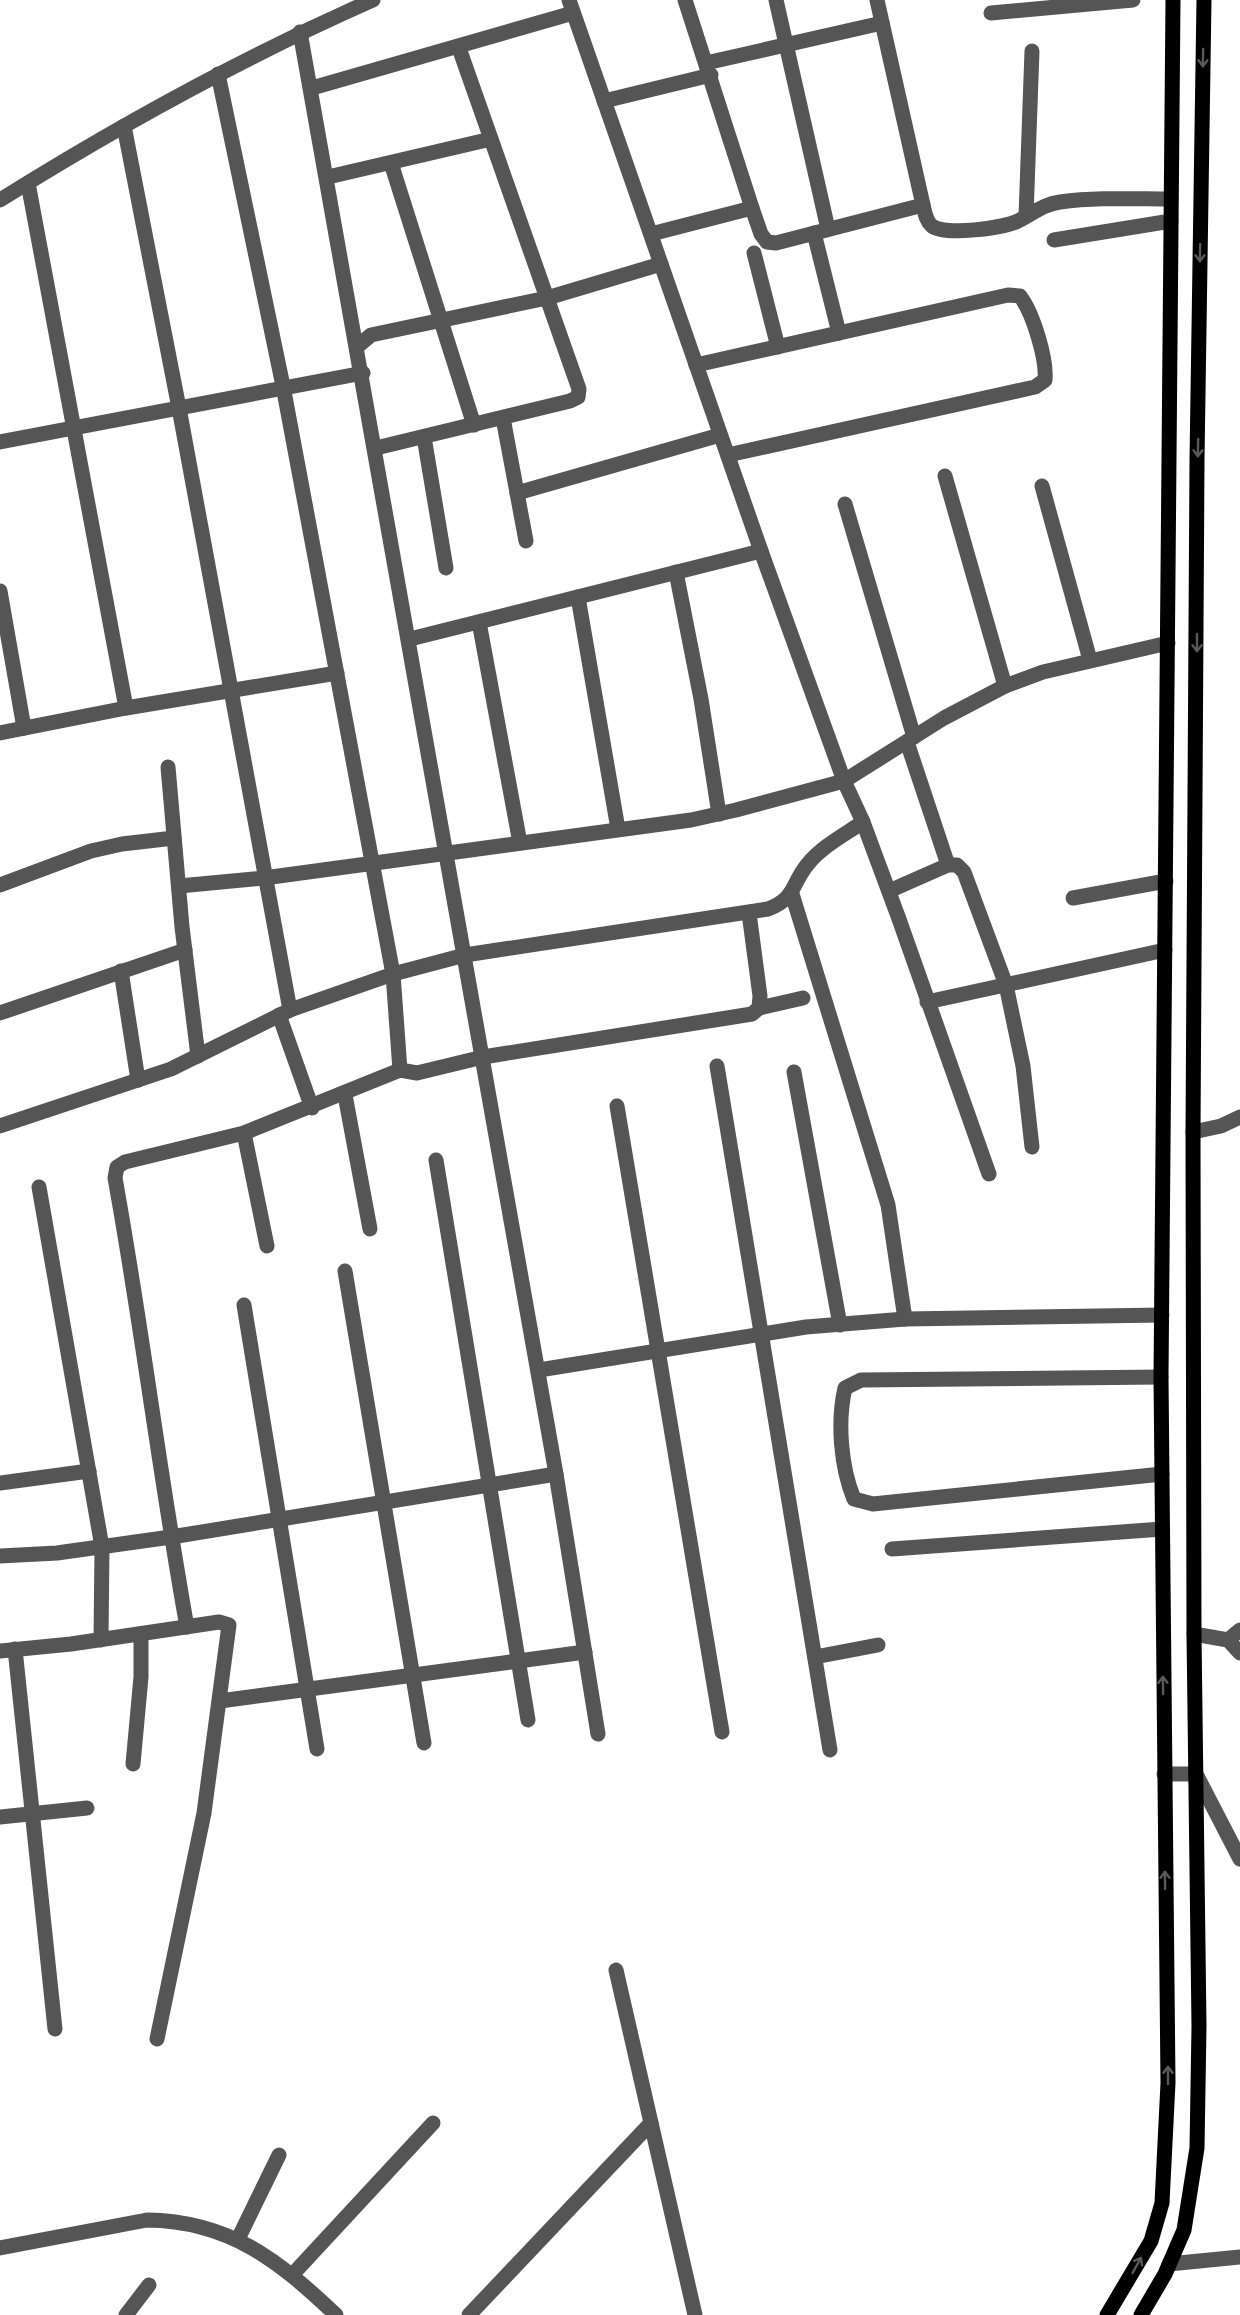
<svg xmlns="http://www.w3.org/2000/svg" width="1240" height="2315" viewBox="0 0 1240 2315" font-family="Quicksand,sans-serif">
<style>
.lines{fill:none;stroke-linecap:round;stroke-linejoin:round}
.minor{stroke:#555;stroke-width:15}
.major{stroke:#000;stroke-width:15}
.oneway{stroke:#595959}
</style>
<rect width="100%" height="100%" fill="#fff"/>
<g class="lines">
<g class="minor">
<polyline points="569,0 761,551 844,781 863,822 899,919 989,1174"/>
<polyline points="685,0 752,208 761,234 767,242 776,243 923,205"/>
<polyline points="776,0 828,229"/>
<path d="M 877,0 L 923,205 C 925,213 926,221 932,226 C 945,236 1004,228 1018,221 C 1032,214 1044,204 1060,202 C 1097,197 1134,199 1171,199"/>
<polyline points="991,13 1133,0"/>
<polyline points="300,32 556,1474"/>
<polyline points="706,63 882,23"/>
<polyline points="218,74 283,386 393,974 400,1070"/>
<polyline points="312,88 573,13"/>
<polyline points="604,101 711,75"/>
<polyline points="124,126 179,408 290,1010"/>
<polyline points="391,163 474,425"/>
<polyline points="328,177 491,139"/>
<polyline points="28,183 126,708"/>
<path d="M 0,200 C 120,125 244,57 373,0"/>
<polyline points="1026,216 1032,51"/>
<polyline points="814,233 839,333"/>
<polyline points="651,234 752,208"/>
<polyline points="1054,240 1171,221"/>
<polyline points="754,253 778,347"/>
<polyline points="358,346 371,335 547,298 661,264"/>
<path d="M 696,365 L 1008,295 L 1020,296 C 1033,313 1047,359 1045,380 L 1035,387 L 728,455"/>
<polyline points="503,418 526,541"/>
<polyline points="424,437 446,568"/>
<polyline points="0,442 363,373"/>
<polyline points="376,448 570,401 578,397 579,389 459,48"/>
<polyline points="945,476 1005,686"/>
<polyline points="1042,486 1090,660"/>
<polyline points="517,493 720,435"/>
<polyline points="845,504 914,737"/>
<polyline points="676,572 701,699 719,814"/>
<polyline points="0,591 24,728"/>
<polyline points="578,597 618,829"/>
<polyline points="479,622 520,843"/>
<polyline points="410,639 761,551"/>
<polyline points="0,733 126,708 337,673"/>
<polyline points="907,742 948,865"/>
<polyline points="168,767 182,927 198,1056"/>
<polyline points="0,885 91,851 122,844 174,838"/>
<polyline points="179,886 264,878 691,820 736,810 844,781 944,718 1005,686 1043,672 1168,643"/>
<polyline points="889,891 948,865 957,865 964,872 1006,985 1023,1066 1032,1147"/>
<polyline points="792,894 888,1205 905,1319"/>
<polyline points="1073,898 1166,881"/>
<polyline points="121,971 138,1080"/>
<polyline points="927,1002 1165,950"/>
<polyline points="759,1008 803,998"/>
<polyline points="0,1013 185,950"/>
<polyline points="279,1015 312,1108"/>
<polyline points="717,1066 830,1750"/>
<polyline points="794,1072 840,1325"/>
<polyline points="345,1095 370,1229"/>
<polyline points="617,1106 722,1732"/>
<path d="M 0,1126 L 171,1069 L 290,1010 L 393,974 L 465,955 L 768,909 C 796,898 791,885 807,865 C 821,847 844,835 863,822"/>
<polyline points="1193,1132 1221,1126 1240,1117"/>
<polyline points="244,1133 267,1246"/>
<polyline points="436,1160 528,1720"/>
<polyline points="39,1187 102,1547 101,1640"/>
<polyline points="345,1271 424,1743"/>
<polyline points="244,1305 317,1749"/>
<polyline points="539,1370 806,1327 905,1319 1162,1315"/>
<path d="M 1161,1377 L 861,1380 L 845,1388 C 837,1422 841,1468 854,1499 L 873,1504 L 1162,1474"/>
<polyline points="0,1483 89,1471"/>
<polyline points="892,1549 1162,1529"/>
<polyline points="0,1556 57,1553 171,1537 556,1474 598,1734"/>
<path d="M 187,1627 C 160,1478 142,1327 115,1178 L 117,1167 L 125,1162 L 244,1133 L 400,1070 L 417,1073 L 483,1057 L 752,1014 L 759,1008 L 760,996 L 749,913"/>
<polyline points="1194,1634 1228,1640 1240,1653"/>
<polyline points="1228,1640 1240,1630"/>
<polyline points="15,1649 55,2029"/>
<polyline points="0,1651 71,1644 219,1622 229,1625 204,1813 157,2039"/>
<polyline points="815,1657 878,1645"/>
<polyline points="220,1701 585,1652"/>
<polyline points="133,1764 141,1677 141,1634"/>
<polyline points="1164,1774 1196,1774 1240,1859"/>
<polyline points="0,1817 87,1808"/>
<polyline points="616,1970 695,2315"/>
<polyline points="238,2239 279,2155"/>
<path d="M 0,2248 L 147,2220 C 230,2221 279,2261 336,2315"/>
<polyline points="1169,2264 1240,2257"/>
<polyline points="293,2274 433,2123"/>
<polyline points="126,2315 149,2285"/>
<polyline points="469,2315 651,2123"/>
</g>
<g class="major">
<polyline points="1107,2315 1151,2241 1162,2203 1168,2083 1161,1377 1173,0"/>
<polyline points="1141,2315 1165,2274 1184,2230 1197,2148 1199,2026 1194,1634 1193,1132 1197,460 1204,0"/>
</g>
</g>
<defs><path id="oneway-shaft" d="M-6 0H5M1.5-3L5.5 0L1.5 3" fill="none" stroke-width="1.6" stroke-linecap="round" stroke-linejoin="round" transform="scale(1.5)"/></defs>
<g class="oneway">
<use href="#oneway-shaft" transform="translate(1203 58) rotate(91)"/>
<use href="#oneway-shaft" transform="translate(1200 253) rotate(91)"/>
<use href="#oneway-shaft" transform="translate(1198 448) rotate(91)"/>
<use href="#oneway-shaft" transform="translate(1197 643) rotate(90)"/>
<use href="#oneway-shaft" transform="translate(1163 1685) rotate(-91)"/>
<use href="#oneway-shaft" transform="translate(1165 1880) rotate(-91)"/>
<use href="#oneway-shaft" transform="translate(1168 2075) rotate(-90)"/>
<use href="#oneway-shaft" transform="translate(1137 2265) rotate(-61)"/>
</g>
</svg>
